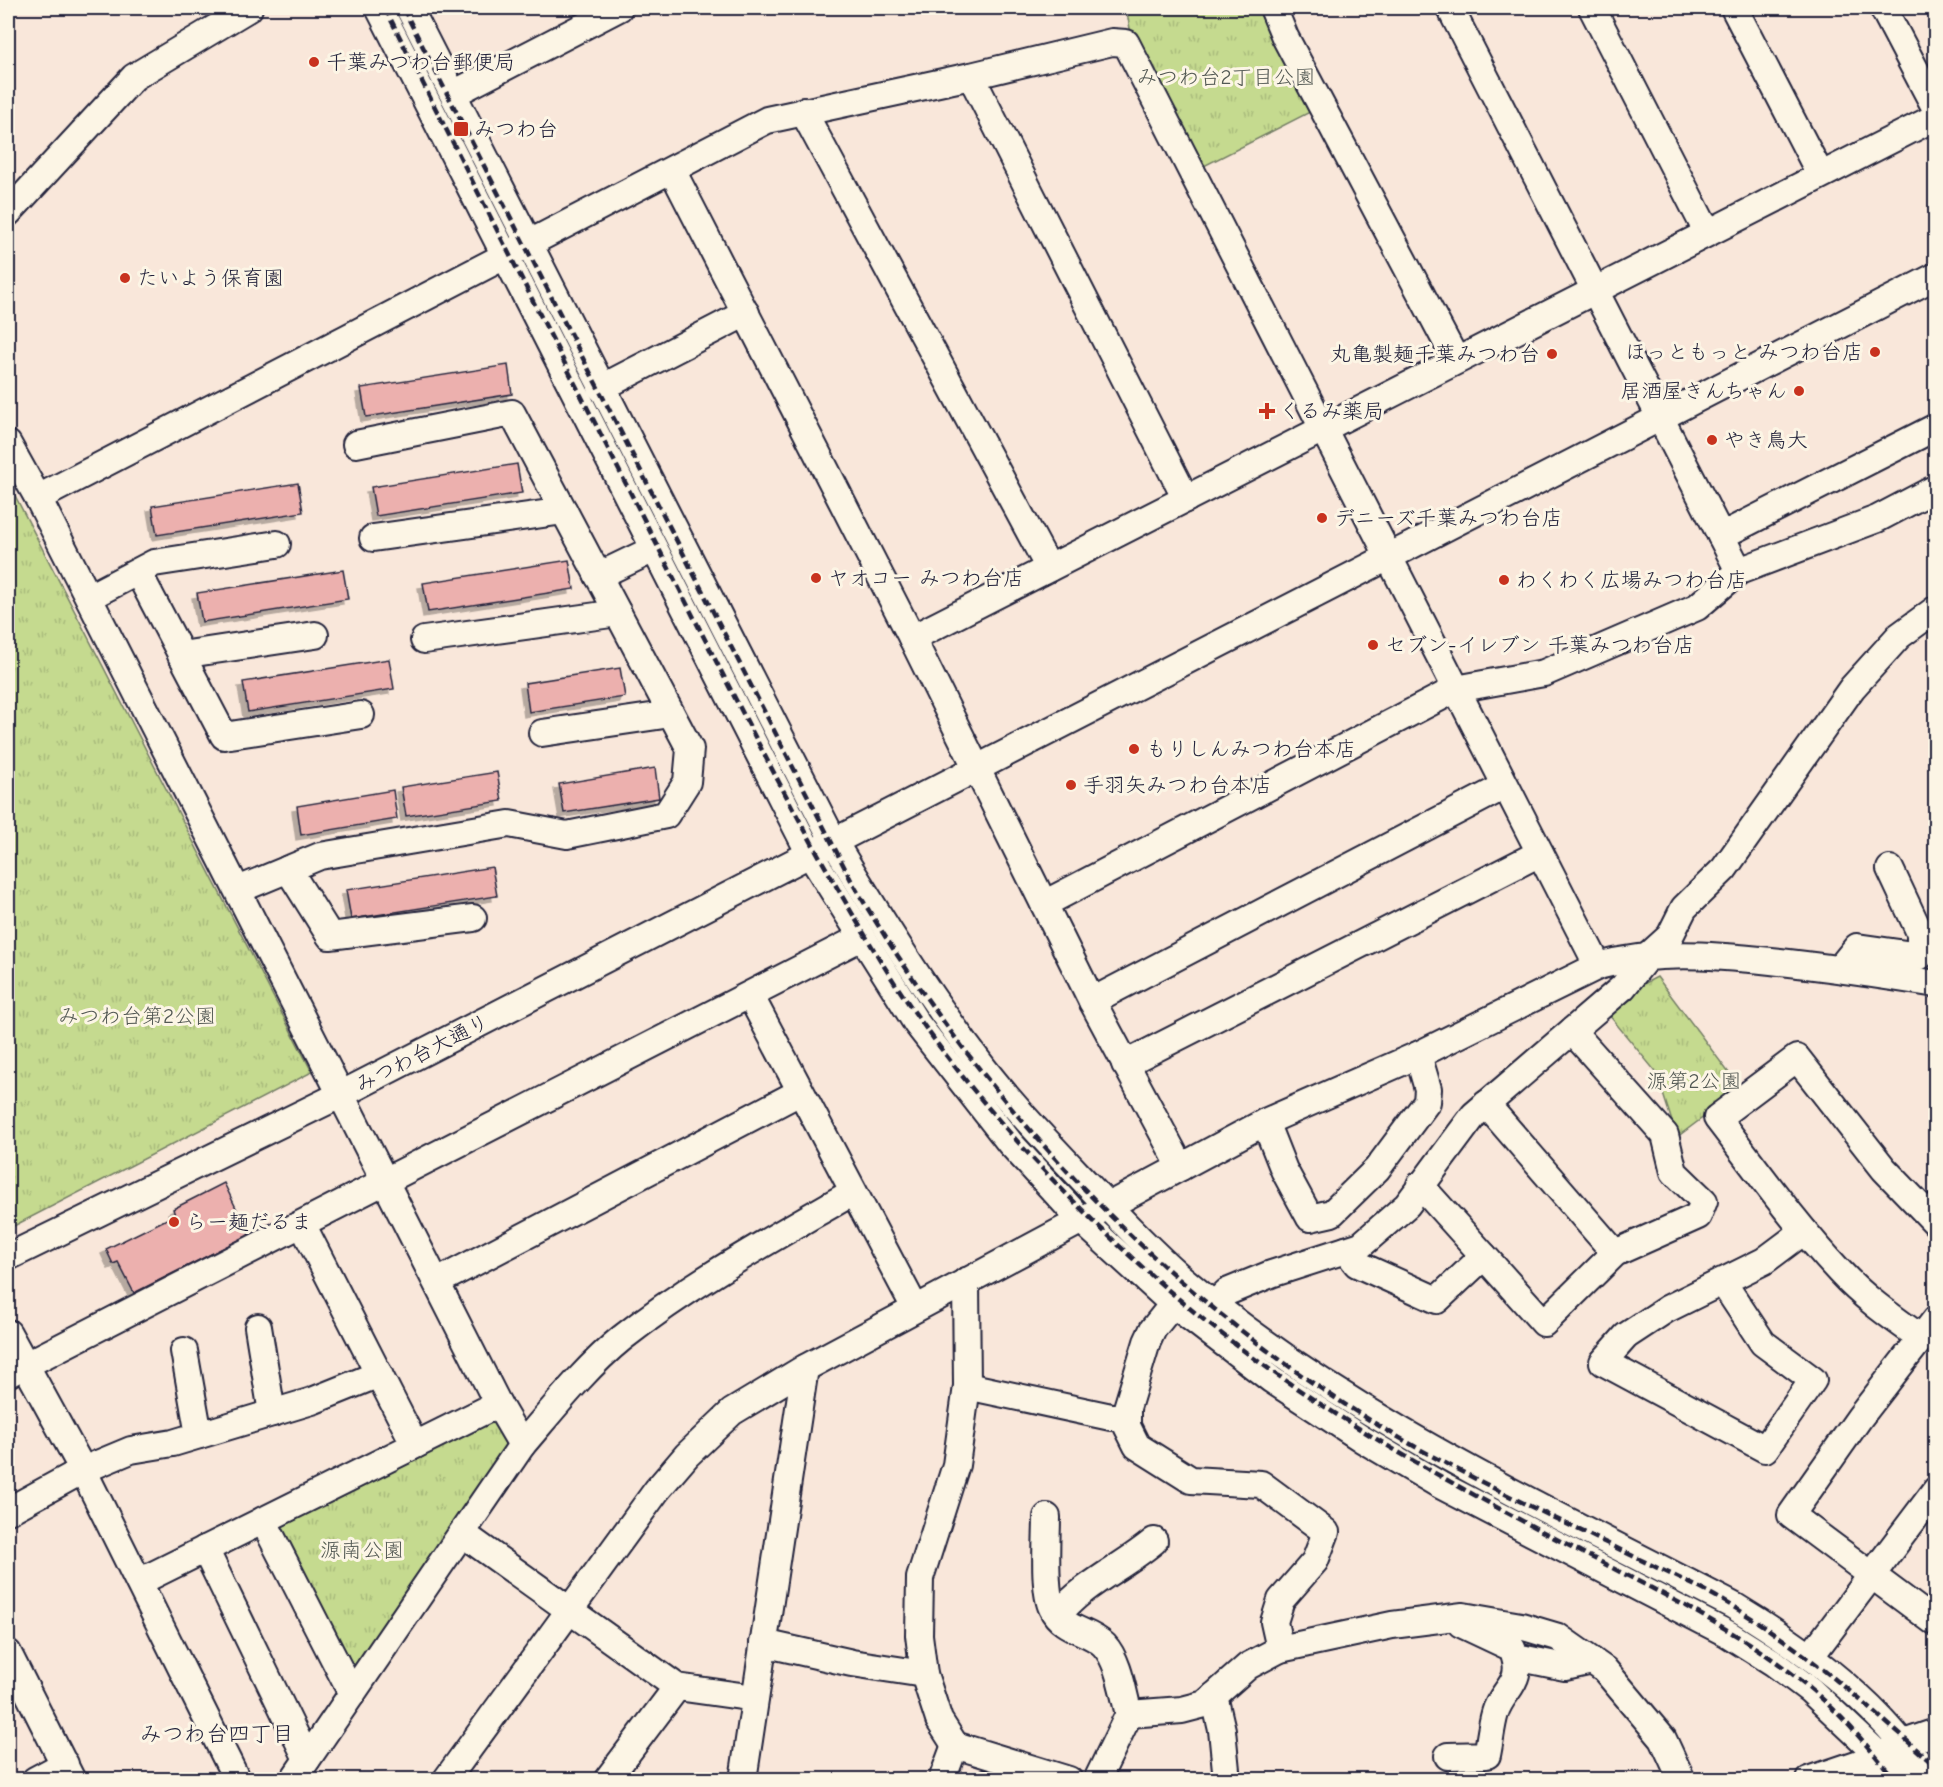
<svg xmlns="http://www.w3.org/2000/svg" width="1943" height="1787" viewBox="0 0 1943 1787" font-family="'Comic Neue','Klee One',sans-serif">
<style>
.park{fill:url(#park-tufts);stroke:#747e65;stroke-width:1.5}
.building{fill:#ecb0ae;stroke:#22223b;stroke-width:1.5;filter:url(#shadow)}
.lines{fill:none;stroke-linecap:round;stroke-linejoin:round}
.minor-casing{stroke:#22223b;stroke-width:30}
.minor{stroke:#fcf5e5;stroke-width:26}
.rail{stroke:#22223b;stroke-width:4.5;stroke-dasharray:9 4.5;stroke-linecap:butt}
.poi-dot{fill:#c8321e;stroke:#fcf5e5;stroke-width:2}
.labels{text-anchor:middle;dominant-baseline:central;stroke-width:6;stroke-linejoin:round;paint-order:stroke}
.poi-label{font-size:21px;fill:#22223b;stroke:#fcf5e5;text-anchor:start}
.park-label{font-size:21px;fill:#535954;stroke:#fcf5e5}
.street-label{font-size:21px;fill:#22223b;stroke:#fcf5e5}
.neighbourhood-label{font-size:22px;fill:#22223b;stroke:#fcf5e5}
</style>
<defs>
<pattern id="park-tufts" width="24" height="20" patternUnits="userSpaceOnUse" patternTransform="scale(1.5)"><rect width="24" height="20" fill="#c5da8f"/><path d="M3 7l-1-3M5 7V3M7 7l1-3M15 17l-1-3M17 17v-4M19 17l1-3" fill="none" stroke="#a9bb7c"/></pattern>
<filter id="shadow"><feDropShadow dx="-5" dy="5" stdDeviation="0" flood-color="#0004"/></filter>
</defs>
<rect width="100%" height="100%" fill="#f9e7da"/>
<filter id="ink" filterUnits="userSpaceOnUse"><feTurbulence type="fractalNoise" baseFrequency=".0167" numOctaves="2"/><feDisplacementMap in="SourceGraphic" scale="12" xChannelSelector="R" yChannelSelector="G"/><feConvolveMatrix kernelMatrix="1 2 1 2 8 2 1 2 1" color-interpolation-filters="sRGB"/></filter>
<g filter="url(#ink)">
<g class="park">
<polygon points="1126,8 1267,8 1310,112 1204,166 1195,163 1133,44"/>
<polygon points="8,482 312,1072 8,1229"/>
<polygon points="1657,977 1741,1089 1677,1137 1656,1072 1604,1009 1624,994"/>
<polygon points="490,1413 515,1443 352,1673 279,1529 283,1518"/>
</g>
<g class="building">
<polygon points="508,365 512,394 366,417 361,388"/>
<polygon points="517,464 522,493 376,516 371,487"/>
<polygon points="298,483 303,512 157,535 152,506"/>
<polygon points="569,560 574,589 428,612 423,583"/>
<polygon points="343,570 348,599 202,622 197,593"/>
<polygon points="389,659 394,689 248,712 243,682"/>
<polygon points="620,668 625,697 529,712 525,683"/>
<polygon points="655,768 659,798 564,813 559,784"/>
<polygon points="497,772 502,801 406,816 401,787"/>
<polygon points="393,790 397,819 301,835 297,806"/>
<polygon points="492,867 497,896 351,919 346,890"/>
<polygon points="224,1183 249,1235 134,1293 118,1262 113,1264 106,1249 175,1215 173,1209"/>
<polygon points="1447,1771 1448,1780 1422,1780 1421,1775"/>
</g>
<g class="lines">
<defs>
<g id="minor">
<polyline points="379,8 810,854 917,1024 1010,1143 1080,1219 1173,1304 1272,1380 1362,1439 1440,1485 1728,1634 1774,1663 1810,1690 1880,1756 1902,1780"/>
<path d="M 409,8 L 834,842 C 881,920 928,996 984,1069 C 1016,1110 1053,1148 1089,1186 C 1117,1216 1147,1248 1179,1276 C 1343,1416 1543,1507 1734,1606 C 1787,1638 1839,1675 1882,1720 C 1900,1739 1916,1760 1933,1780"/>
<polyline points="1273,8 1285,37 1456,360"/>
<polyline points="1450,8 1739,571"/>
<polyline points="1592,8 1707,232"/>
<polyline points="1734,8 1820,174"/>
<polyline points="1883,8 1936,109"/>
<polyline points="971,76 1186,499"/>
<polyline points="455,93 619,8"/>
<polyline points="803,111 1049,568"/>
<polyline points="672,170 912,638 1092,1001 1181,1167"/>
<polyline points="8,213 134,77 249,8"/>
<polyline points="601,388 746,313"/>
<polyline points="8,444 38,498 498,1404 522,1445"/>
<polyline points="38,498 767,120 971,76 1112,42 1126,43 1598,966"/>
<polyline points="1721,536 1936,427"/>
<polyline points="373,538 564,511"/>
<polyline points="138,572 224,736 361,715"/>
<polyline points="598,576 654,549"/>
<polyline points="89,597 154,563 277,544"/>
<polyline points="912,638 1936,117"/>
<polyline points="424,640 618,613"/>
<polyline points="181,655 315,635"/>
<polyline points="542,733 671,714"/>
<polyline points="288,869 330,936 473,918"/>
<polyline points="238,890 320,856 509,824 567,835 666,815 687,782 690,749 512,413 356,444"/>
<polyline points="1044,904 1456,689 1544,673 1697,607 1739,571 1877,519 1936,488"/>
<polyline points="1840,968 1857,947 1920,956 1920,933 1890,869"/>
<polyline points="750,995 915,1308"/>
<polyline points="1092,1001 1505,786"/>
<polyline points="1125,1064 1540,853"/>
<polyline points="1486,1104 1615,1253"/>
<polyline points="1265,1122 1284,1170 1310,1218 1332,1213 1377,1169 1427,1102 1428,1089 1418,1055"/>
<polyline points="302,1224 415,1445"/>
<polyline points="1346,1250 1357,1264 1437,1300 1484,1256 1420,1185"/>
<polyline points="1484,1256 1544,1323 1615,1253 1698,1216 1704,1201 1674,1172 1665,1135 1572,1031"/>
<polyline points="8,1257 342,1094 1936,276"/>
<polyline points="966,1281 967,1386 956,1465 920,1578 919,1635 924,1674 939,1720 955,1745 1069,1780"/>
<polyline points="1722,1281 1763,1343 1813,1380 1765,1449 1603,1362 1626,1336 1667,1309 1764,1261 1804,1231"/>
<polyline points="437,1282 800,1092"/>
<polyline points="1173,1304 1153,1329 1147,1342 1127,1408 1127,1426 1137,1446 1191,1480 1261,1484 1326,1532 1315,1561 1281,1600 1274,1622 1280,1649"/>
<polyline points="1215,1304 1227,1292 1271,1274 1361,1245 1407,1205 1474,1115 1623,987 1648,956 1670,936 1684,908 1724,869 1852,688 1899,636 1936,609"/>
<polyline points="1936,1319 1860,1417 1791,1515 1936,1623"/>
<polyline points="258,1327 272,1413"/>
<polyline points="8,1333 83,1470 237,1780"/>
<path d="M 1921,1338 C 1893,1318 1864,1298 1840,1272 C 1795,1224 1757,1170 1717,1118 L 1797,1058 L 1884,1169 L 1936,1223"/>
<polyline points="184,1351 199,1435"/>
<polyline points="8,1374 862,937"/>
<polyline points="967,1386 1111,1417 1125,1417"/>
<polyline points="8,1511 83,1470 131,1450 173,1443 312,1401 379,1374"/>
<path d="M 1047,1517 C 1047,1539 1043,1589 1052,1608 C 1062,1630 1089,1630 1104,1645 C 1119,1661 1123,1693 1129,1714 L 1097,1780"/>
<polyline points="263,1520 352,1694"/>
<polyline points="463,1534 677,1687 755,1698"/>
<polyline points="205,1549 307,1759"/>
<polyline points="139,1582 498,1404"/>
<path d="M 1058,1615 C 1084,1583 1122,1568 1154,1541"/>
<polyline points="763,1643 852,1663 924,1674"/>
<polyline points="8,1653 72,1780"/>
<polyline points="1516,1657 1565,1667 1592,1661"/>
<polyline points="1810,1657 1936,1490"/>
<polyline points="1214,1696 1222,1730 1227,1780"/>
<polyline points="1129,1714 1182,1710 1205,1704 1248,1666 1280,1649 1392,1625 1463,1616 1521,1626 1558,1637 1605,1670 1663,1739 1682,1780"/>
<path d="M 1448,1756 L 1487,1755 C 1490,1741 1491,1727 1495,1713 C 1502,1688 1527,1683 1512,1648 L 1461,1624"/>
<polyline points="35,1780 65,1764"/>
<path d="M 293,1780 L 522,1445 C 553,1409 585,1368 622,1338 C 694,1281 774,1238 853,1192"/>
<path d="M 446,1780 L 657,1490 L 687,1455 L 732,1412 L 805,1368 L 1265,1122 L 1418,1055 L 1598,966 C 1656,950 1712,955 1771,961 C 1826,967 1881,975 1936,984"/>
<polyline points="607,1780 677,1687"/>
<polyline points="743,1780 805,1368"/>
<polyline points="942,1780 955,1745"/>
<polyline points="1809,1780 1880,1756 1901,1744 1936,1732"/>
</g>
</defs>
<use href="#minor" class="minor-casing"/>
<use href="#minor" class="minor"/>
<g class="rail">
<path d="M 385,8 C 475,187 566,366 657,545 C 728,684 797,825 879,958 C 954,1081 1071,1208 1180,1300 C 1299,1401 1429,1472 1566,1544 C 1657,1592 1757,1636 1832,1708 C 1855,1730 1875,1756 1896,1780"/>
<path d="M 403,8 L 853,884 C 976,1093 1145,1276 1349,1407 C 1439,1465 1537,1509 1633,1556 C 1663,1571 1694,1584 1722,1600 C 1801,1646 1869,1706 1936,1767"/>
</g>
</g>
</g>
<g class="poi-dot">
<circle cx="314" cy="62" r="6"/>
<rect x="453" y="121" width="16" height="16" rx="3"/>
<circle cx="125" cy="278" r="6"/>
<circle cx="1875" cy="352" r="6"/>
<circle cx="1552" cy="354" r="6"/>
<circle cx="1799" cy="391" r="6"/>
<path d="M1264 402h6v6h6v6h-6v6h-6v-6h-6v-6h6z"/>
<circle cx="1712" cy="440" r="6"/>
<circle cx="1322" cy="518" r="6"/>
<circle cx="816" cy="578" r="6"/>
<circle cx="1504" cy="580" r="6"/>
<circle cx="1373" cy="645" r="6"/>
<circle cx="1134" cy="749" r="6"/>
<circle cx="1071" cy="785" r="6"/>
<circle cx="174" cy="1222" r="6"/>
</g>
<g class="labels">
<g class="poi-label">
<text x="326" y="62">千葉みつわ台郵便局</text>
<text x="474" y="129">みつわ台</text>
<text x="137" y="278">たいよう保育園</text>
<text x="1863" y="352" text-anchor="end">ほっともっと みつわ台店</text>
<text x="1540" y="354" text-anchor="end">丸亀製麺千葉みつわ台</text>
<text x="1787" y="391" text-anchor="end">居酒屋きんちゃん</text>
<text x="1279" y="411">くるみ薬局</text>
<text x="1724" y="440">やき鳥大</text>
<text x="1334" y="518">デニーズ千葉みつわ台店</text>
<text x="828" y="578">ヤオコー みつわ台店</text>
<text x="1516" y="580">わくわく広場みつわ台店</text>
<text x="1385" y="645">セブン-イレブン 千葉みつわ台店</text>
<text x="1146" y="749">もりしんみつわ台本店</text>
<text x="1083" y="785">手羽矢みつわ台本店</text>
<text x="186" y="1222">らー麺だるま</text>
</g>
<g class="park-label">
<text x="1226" y="77">みつわ台2丁目公園</text>
<text x="137" y="1016">みつわ台第2公園</text>
<text x="1694" y="1081">源第2公園</text>
<text x="362" y="1550">源南公園</text>
</g>
<g class="street-label">
<text transform="translate(422 1053) rotate(-27)">みつわ台大通り</text>
</g>
<g class="neighbourhood-label">
<text x="217" y="1734">みつわ台四丁目</text>
</g>
</g>
<rect width="1943" height="1787" fill="none" stroke="#fcf5e5" stroke-width="30"/>
<rect x="15" y="15" width="1913" height="1757" fill="none" stroke="#22223b" stroke-width="2" filter="url(#ink)"/>
</svg>
